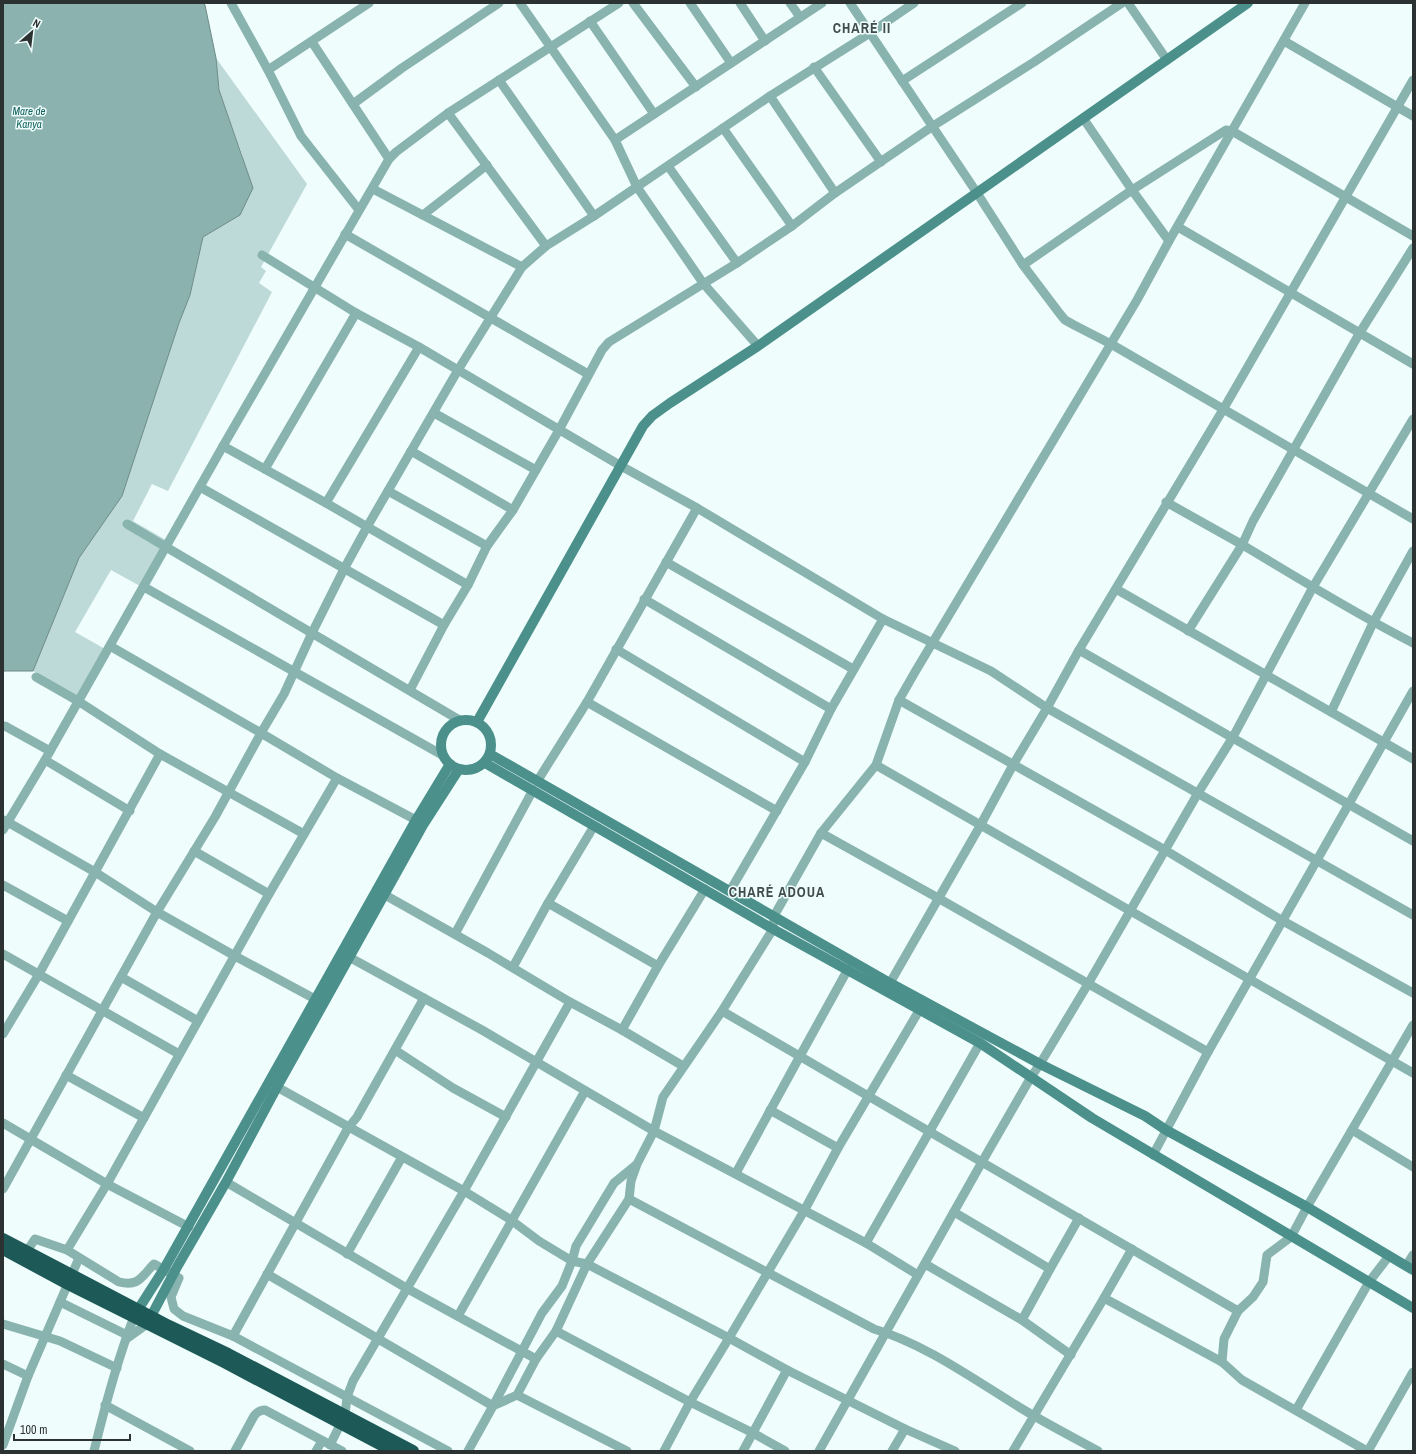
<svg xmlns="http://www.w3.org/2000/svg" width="1416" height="1454" viewBox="0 0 1416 1454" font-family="'Archivo Narrow',sans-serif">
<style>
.green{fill:#bedad8}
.water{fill:#8bb2af;stroke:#6e8b89}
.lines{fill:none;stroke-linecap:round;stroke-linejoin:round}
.street{stroke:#88b3af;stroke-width:9}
.secondary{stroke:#4b908b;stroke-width:10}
.highway{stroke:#1d5a57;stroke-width:12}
.labels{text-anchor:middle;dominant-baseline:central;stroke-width:3;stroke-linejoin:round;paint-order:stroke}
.water-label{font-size:11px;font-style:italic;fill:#13635f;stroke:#effdfc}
.district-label{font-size:14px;font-weight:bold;letter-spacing:1px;fill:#404c4b;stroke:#effdfc}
</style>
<rect width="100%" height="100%" fill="#effdfc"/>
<polygon class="green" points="216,58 307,184 261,267 266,271 259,283 272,292 168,491 152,484 133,521 166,540 140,586 111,570 75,632 105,649 77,696 33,671 79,558 122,496 179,323 190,295 203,237 240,215 243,157 219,90"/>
<polygon class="water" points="3,3 203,3 205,5 216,58 219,90 253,188 240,215 203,237 190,295 179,323 122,496 79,558 33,671 4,671 3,673"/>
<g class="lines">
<g class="street">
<polyline points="231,3 268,70 301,136 359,210"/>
<polyline points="520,3 615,140 637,187 703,283 758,346"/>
<polyline points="633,3 696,87"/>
<polyline points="690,3 731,63"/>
<polyline points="740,3 765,41"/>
<polyline points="790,3 800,17"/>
<polyline points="850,3 977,193 1023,265 1060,314 1065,320 1074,325 1111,344 1413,519"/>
<polyline points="1128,3 1167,60"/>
<polyline points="590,21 654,114"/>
<polyline points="1284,41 1413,116"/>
<polyline points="312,42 389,159"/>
<polyline points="814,67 881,162"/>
<polyline points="268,70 369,3"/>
<polyline points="499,80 594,216"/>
<polyline points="902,81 1022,3"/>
<polyline points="770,96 835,193"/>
<polyline points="353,104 402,68 499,3"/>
<polyline points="448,113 546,246"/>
<polyline points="1083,118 1132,190 1169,241"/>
<polyline points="723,128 792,226"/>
<polyline points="615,140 822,3"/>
<polyline points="668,166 737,263"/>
<polyline points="373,189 522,267"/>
<polyline points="423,215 487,165"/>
<polyline points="1178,227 1413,364"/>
<polyline points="345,234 588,374"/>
<polyline points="262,255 356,313 419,347 621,466 697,508 883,619 991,671 1047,708 1413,915"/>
<polyline points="1023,265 1132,190 1226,130 1232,131 1413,236"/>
<polyline points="434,413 536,470"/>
<polyline points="223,446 326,503 468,585"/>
<polyline points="411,451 513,510"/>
<polyline points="265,469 356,313"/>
<polyline points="200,487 444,625"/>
<polyline points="388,491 487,546"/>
<path d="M 1166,502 C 1191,516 1216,530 1241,544 C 1298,578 1354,613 1413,643"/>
<polyline points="326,503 419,347"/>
<polyline points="127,524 461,721"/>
<polyline points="666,562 853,669"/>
<polyline points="144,587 444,756"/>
<polyline points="1116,589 1413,759"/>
<polyline points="644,599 831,709"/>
<polyline points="1188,631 1242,545 1253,521 1359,334 1413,248"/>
<polyline points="110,646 261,733 337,778 416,820"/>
<polyline points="616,649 805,762"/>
<polyline points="1079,650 1413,841"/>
<polyline points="36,677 78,701 160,754 304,834"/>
<polyline points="410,690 444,625 468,585 487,546 513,510 559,430 602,350 609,342 737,263 792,226 835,193 933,126 1034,62 1122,3"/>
<polyline points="899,700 1165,850 1283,921 1413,993"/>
<polyline points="587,702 777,811"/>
<polyline points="1331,712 1373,623 1413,551"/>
<polyline points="5,726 50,751"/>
<polyline points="45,760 130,811"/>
<polyline points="876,765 1413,1073"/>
<polyline points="538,780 587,702 697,508"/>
<polyline points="4,820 95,872 157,912 235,956 315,999"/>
<polyline points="3,830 45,760 223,446 389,159 396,152 448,113 619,3"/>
<polyline points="821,833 938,898 1208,1052"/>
<polyline points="194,851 269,894"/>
<polyline points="3,885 68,921"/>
<polyline points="730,891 805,762 831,709 883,619"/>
<polyline points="385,895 488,953 570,1002 622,1030 683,1066"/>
<polyline points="548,903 658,966"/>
<polyline points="455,934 533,790"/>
<polyline points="3,954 179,1054"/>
<polyline points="349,957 482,1030 654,1131 866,1243 918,1275"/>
<polyline points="513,967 548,903 594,826"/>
<polyline points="121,977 198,1021"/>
<polyline points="890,983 980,826 1013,765 1047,708 1079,650 1224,408 1413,80"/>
<polyline points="722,1011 1238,1311"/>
<polyline points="622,1030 658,966 705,889"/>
<polyline points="3,1034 39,974 160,754"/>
<polyline points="395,1050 453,1088 506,1117"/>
<polyline points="66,1075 144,1118"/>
<polyline points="277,1087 464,1191 511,1220 539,1241 572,1261 587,1264 729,1338 787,1370 905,1429 955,1451"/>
<polyline points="770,1110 838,1148"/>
<polyline points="3,1123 107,1184 189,1227"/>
<polyline points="1352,1130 1413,1167"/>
<polyline points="1153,1155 1208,1052 1413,691"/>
<polyline points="736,1173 800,1056 848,969"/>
<polyline points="226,1182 408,1289 536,1359"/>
<polyline points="3,1189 157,912 215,817 261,733 284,694 312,633 344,569 367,527 458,370 522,267 546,246 594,216 770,96 870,33 914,3"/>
<path d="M 629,1199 L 874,1329 C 922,1343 969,1376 1011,1402 C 1039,1420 1069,1435 1098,1451"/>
<polyline points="954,1212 1050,1269"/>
<polyline points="866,1243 980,1043"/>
<polyline points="67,1250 107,1184 269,894 337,778"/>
<path d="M 27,1251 L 35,1239 L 67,1250 L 119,1282 C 139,1287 141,1277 154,1264 L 179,1278 L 171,1297 L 174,1309 L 183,1316 L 233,1336 L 448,1451"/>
<polyline points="347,1254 402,1157"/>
<polyline points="925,1264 1022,1320 1071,1355"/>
<polyline points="1406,1266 1413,1255"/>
<polyline points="267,1274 493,1406 542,1313 562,1286 572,1261 576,1246 614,1183 636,1165"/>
<polyline points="1104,1298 1132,1249"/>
<polyline points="60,1302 127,1335"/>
<polyline points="458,1316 585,1091"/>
<polyline points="1022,1320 1050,1269 1079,1218"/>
<polyline points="3,1324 60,1341 117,1368"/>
<polyline points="556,1331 690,1402 753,1433 785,1451"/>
<polyline points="233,1336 348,1128 357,1117 424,998"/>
<polyline points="126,1339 147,1324"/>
<polyline points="3,1364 28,1376"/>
<polyline points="517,1395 627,1451"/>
<polyline points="105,1405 190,1451"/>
<polyline points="1296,1410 1369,1282 1389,1256"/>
<polyline points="3,1445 28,1376 79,1258"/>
<polyline points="330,1445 345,1415 347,1397 353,1381 464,1191 570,1002"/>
<path d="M 94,1451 C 105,1406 117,1360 134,1317"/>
<path d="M 235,1451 L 254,1416 C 257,1412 260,1410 265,1410 L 342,1451"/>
<polyline points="316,1451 322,1441"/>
<polyline points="468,1451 493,1406 517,1395 536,1359 556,1331 587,1264 629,1199 631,1181 637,1164 654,1131 663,1097 722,1011 773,929 774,916 821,833 876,765 899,700 915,672 1137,300 1169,241 1305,3"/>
<polyline points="664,1451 690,1402 729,1338 804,1211 838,1148 920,1009"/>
<polyline points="743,1451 787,1370"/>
<polyline points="819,1451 982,1162 1031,1077 1040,1064 1088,984 1198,793 1233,737 1313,587 1413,419"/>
<polyline points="892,1451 905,1429"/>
<polyline points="1013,1451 1104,1298 1222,1362"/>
<polyline points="1367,1451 1242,1380 1222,1362 1224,1339 1238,1311 1253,1297 1263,1282 1267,1255 1291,1237 1307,1207 1413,1025"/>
<polyline points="1368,1451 1413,1372"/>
</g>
<g class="secondary">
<circle cx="466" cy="745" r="25"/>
<polyline points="477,722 643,426 652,416 670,403 758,346 1248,3"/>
<polyline points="490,754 890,983 1040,1064 1145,1116 1166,1130 1307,1207 1413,1270"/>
<polyline points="485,763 773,929 980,1043 1092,1118 1413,1308"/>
<polyline points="134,1316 164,1269 416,820 450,764"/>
<polyline points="147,1324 177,1267 226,1182 277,1087 423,825 459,769"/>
</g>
<g class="highway">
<polyline points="3,1239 169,1326 228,1354 413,1451"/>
<polyline points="3,1249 68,1284 224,1362 393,1451"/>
</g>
</g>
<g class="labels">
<g class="water-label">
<text x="29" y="111">Mare de<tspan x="29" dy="13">Kanya</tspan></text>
</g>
<g class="district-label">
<text x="862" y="28">CHARÉ II</text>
<text x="777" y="892">CHARÉ ADOUA</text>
</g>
</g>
<rect width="1416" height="1454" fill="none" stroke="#2c3131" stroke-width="8"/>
<g transform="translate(32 32) rotate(28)" stroke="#effdfc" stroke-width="3" paint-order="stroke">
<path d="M0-3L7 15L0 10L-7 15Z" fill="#2c3131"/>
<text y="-6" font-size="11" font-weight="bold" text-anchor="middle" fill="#2c3131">N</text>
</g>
<path d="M14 1434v6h116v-6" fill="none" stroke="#2c3131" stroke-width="2"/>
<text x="20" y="1434" font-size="12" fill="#2c3131" stroke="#effdfc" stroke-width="3" paint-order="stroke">100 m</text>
</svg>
